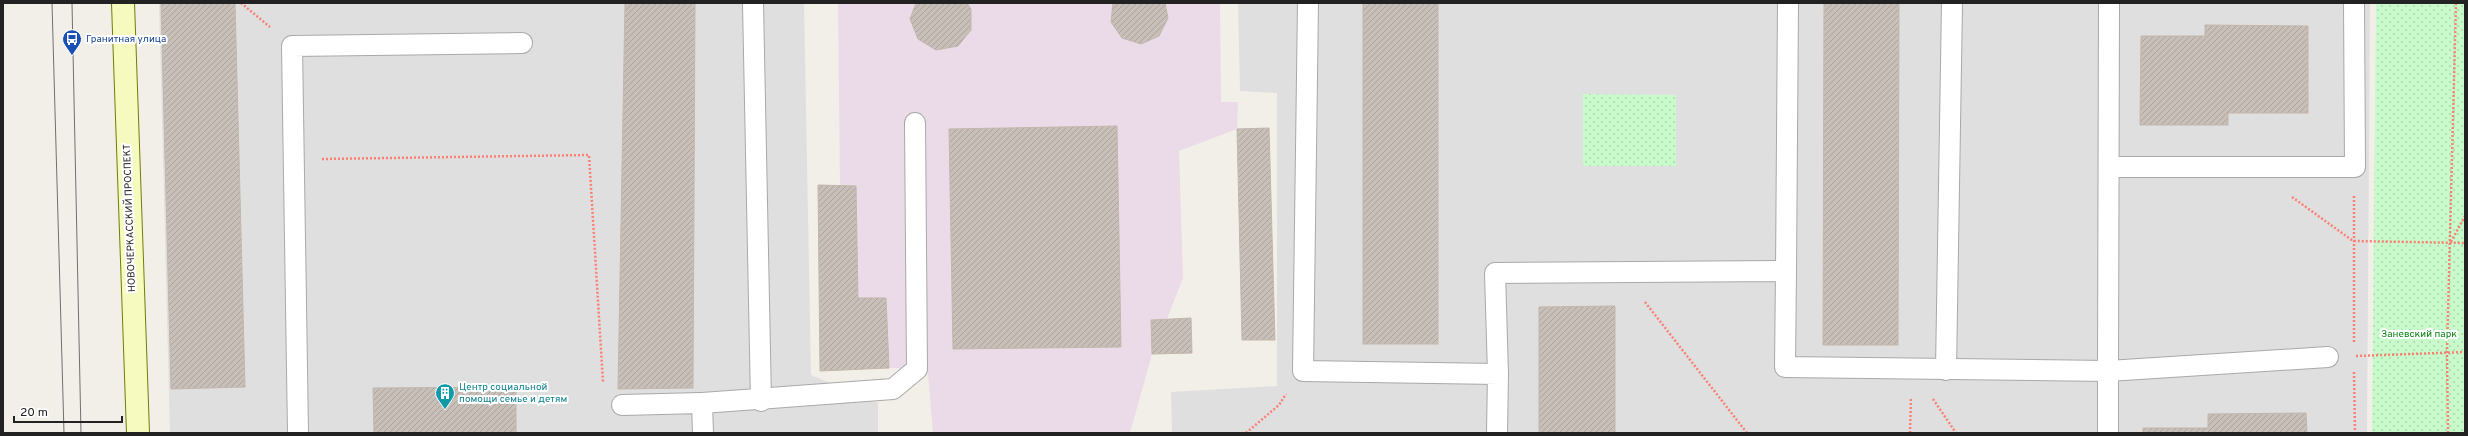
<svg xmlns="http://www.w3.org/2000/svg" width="2468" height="436" viewBox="0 0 2468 436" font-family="Overpass,sans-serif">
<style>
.residential{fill:#e0dfdf}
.industrial{fill:#ebdbe8}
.park{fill:url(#park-dots)}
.building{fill:url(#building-hatch);stroke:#c4b6ab}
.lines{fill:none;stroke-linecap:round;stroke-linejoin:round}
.lane-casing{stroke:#a9a9a9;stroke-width:22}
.secondary-casing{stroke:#707d05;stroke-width:24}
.path{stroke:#fa8072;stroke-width:2.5;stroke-dasharray:2 2;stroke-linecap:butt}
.lane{stroke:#fff;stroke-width:20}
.secondary{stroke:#f7fabf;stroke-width:22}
.tram{stroke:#707070;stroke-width:1}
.labels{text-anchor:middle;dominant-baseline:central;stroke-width:4;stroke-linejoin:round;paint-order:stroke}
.transit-label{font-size:10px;fill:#164399;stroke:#fff;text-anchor:start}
.street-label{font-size:10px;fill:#222;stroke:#fff}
.park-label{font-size:10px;fill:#0c8416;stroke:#fff}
.culture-label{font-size:10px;fill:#0d838f;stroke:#fff;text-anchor:start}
</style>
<defs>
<pattern id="park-dots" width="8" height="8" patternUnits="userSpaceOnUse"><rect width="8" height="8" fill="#c8facc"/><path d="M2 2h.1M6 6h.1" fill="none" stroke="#acd6af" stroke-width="1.8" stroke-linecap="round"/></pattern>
<pattern id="building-hatch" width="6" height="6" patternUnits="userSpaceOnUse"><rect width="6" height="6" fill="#c7bfb8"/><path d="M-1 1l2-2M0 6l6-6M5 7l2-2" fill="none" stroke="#aba49e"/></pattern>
</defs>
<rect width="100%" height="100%" fill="#f2efe9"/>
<g class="residential">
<polygon points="159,3 804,3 811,375 878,403 878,433 170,433"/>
<polygon points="1238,3 2370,3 2367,433 1172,433 1171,392 1277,386 1277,93 1240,91"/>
</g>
<polygon class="industrial" points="838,3 1220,3 1221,102 1238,102 1237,129 1179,151 1183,278 1167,319 1151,320 1152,354 1130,433 933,433 928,373 917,369 889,368 820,371 818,185 840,185"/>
<g class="park">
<polygon points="2376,3 2465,3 2465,433 2372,433"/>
<polygon points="1583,94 1676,95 1676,166 1583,166"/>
</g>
<g class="building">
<polygon points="161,3 235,3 245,387 171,389"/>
<polygon points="625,3 695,3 693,388 618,389"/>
<polygon points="916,3 967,3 971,9 971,30 958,46 936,50 918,39 910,19"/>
<polygon points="1113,3 1165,3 1168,18 1159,36 1141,44 1122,38 1111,22"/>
<rect x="1363" y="3" width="75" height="341"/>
<polygon points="1824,3 1899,3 1898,345 1823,345"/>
<polygon points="2205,25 2308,26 2308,113 2228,113 2228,125 2140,125 2141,36 2205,36"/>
<polygon points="1117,126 1121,347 953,349 949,129"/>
<polygon points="1269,128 1275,340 1242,340 1237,129"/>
<polygon points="818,185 856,186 858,298 886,298 889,368 820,371"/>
<polygon points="1615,306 1615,433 1539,433 1539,307"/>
<polygon points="1191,318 1192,353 1152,354 1151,320"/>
<polygon points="516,387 516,433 374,433 373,388"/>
<polygon points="2306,413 2307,433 2143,433 2143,428 2208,428 2208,414"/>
</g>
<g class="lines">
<defs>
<g id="lane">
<polyline points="753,3 761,401"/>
<polyline points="1308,3 1303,371 1498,374 1497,433"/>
<polyline points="2109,3 2108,371 2328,357"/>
<polyline points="2109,167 2355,167 2354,3"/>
<polyline points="1786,271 1788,3"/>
<polyline points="1946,370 1952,3"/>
<polyline points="1498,374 1495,273 1786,271 1785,367 2108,371 2108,433"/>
<polyline points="702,403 893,389 917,369 915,123"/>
<polyline points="622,405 702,403 703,433"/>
<polyline points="298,433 292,46 522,43"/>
</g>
<polyline id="secondary" points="123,3 138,433"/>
</defs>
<use href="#lane" class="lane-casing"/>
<use href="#secondary" class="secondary-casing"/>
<g class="path">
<polyline points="241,3 270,27"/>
<polyline points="322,159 589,155 603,382"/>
<polyline points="2354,196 2354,343"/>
<polyline points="2292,197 2353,241 2465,243"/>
<polyline points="2451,242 2465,216"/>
<polyline points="1645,302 1747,433"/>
<polyline points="2356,356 2465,352"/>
<polyline points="2354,372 2355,433"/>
<polyline points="1933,399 1956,433"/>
<polyline points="1246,433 1279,405 1286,394"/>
<polyline points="1910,433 1911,397"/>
<polyline points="2448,433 2447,352 2456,3"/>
</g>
<use href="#lane" class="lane"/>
<use href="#secondary" class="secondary"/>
<g class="tram">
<polyline points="52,3 64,433"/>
<polyline points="72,3 81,433"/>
</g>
</g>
<defs>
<symbol id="bus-pin" viewBox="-11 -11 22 30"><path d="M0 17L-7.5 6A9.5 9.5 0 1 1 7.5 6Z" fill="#1a4fb4" stroke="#fff"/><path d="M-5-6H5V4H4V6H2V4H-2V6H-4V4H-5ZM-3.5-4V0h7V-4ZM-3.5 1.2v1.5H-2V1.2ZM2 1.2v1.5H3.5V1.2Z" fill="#fff"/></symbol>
<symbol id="building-pin" viewBox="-11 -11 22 30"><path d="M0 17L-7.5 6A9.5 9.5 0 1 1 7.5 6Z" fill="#0f9aa8" stroke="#fff"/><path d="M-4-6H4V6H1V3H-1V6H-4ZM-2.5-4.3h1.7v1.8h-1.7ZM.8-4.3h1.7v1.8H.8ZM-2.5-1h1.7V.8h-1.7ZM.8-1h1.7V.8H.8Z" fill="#fff"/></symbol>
</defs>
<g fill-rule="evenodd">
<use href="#bus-pin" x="61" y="28" width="22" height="30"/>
<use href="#building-pin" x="434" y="382" width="22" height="30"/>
</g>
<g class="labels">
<g class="transit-label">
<text x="86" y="39">Гранитная улица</text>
</g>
<g class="street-label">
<text transform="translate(130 218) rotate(-92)">НОВОЧЕРКАССКИЙ ПРОСПЕКТ</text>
</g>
<g class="park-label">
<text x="2419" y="334">Заневский парк</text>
</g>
<g class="culture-label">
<text x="459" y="387">Центр социальной<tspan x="459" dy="12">помощи семье и детям</tspan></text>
</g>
</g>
<rect width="2468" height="436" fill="none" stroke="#222222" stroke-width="8"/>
<path d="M14 416v6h108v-6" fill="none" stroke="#222222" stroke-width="2"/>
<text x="20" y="416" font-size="12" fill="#222222" stroke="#ffffff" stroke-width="3" paint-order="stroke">20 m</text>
</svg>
